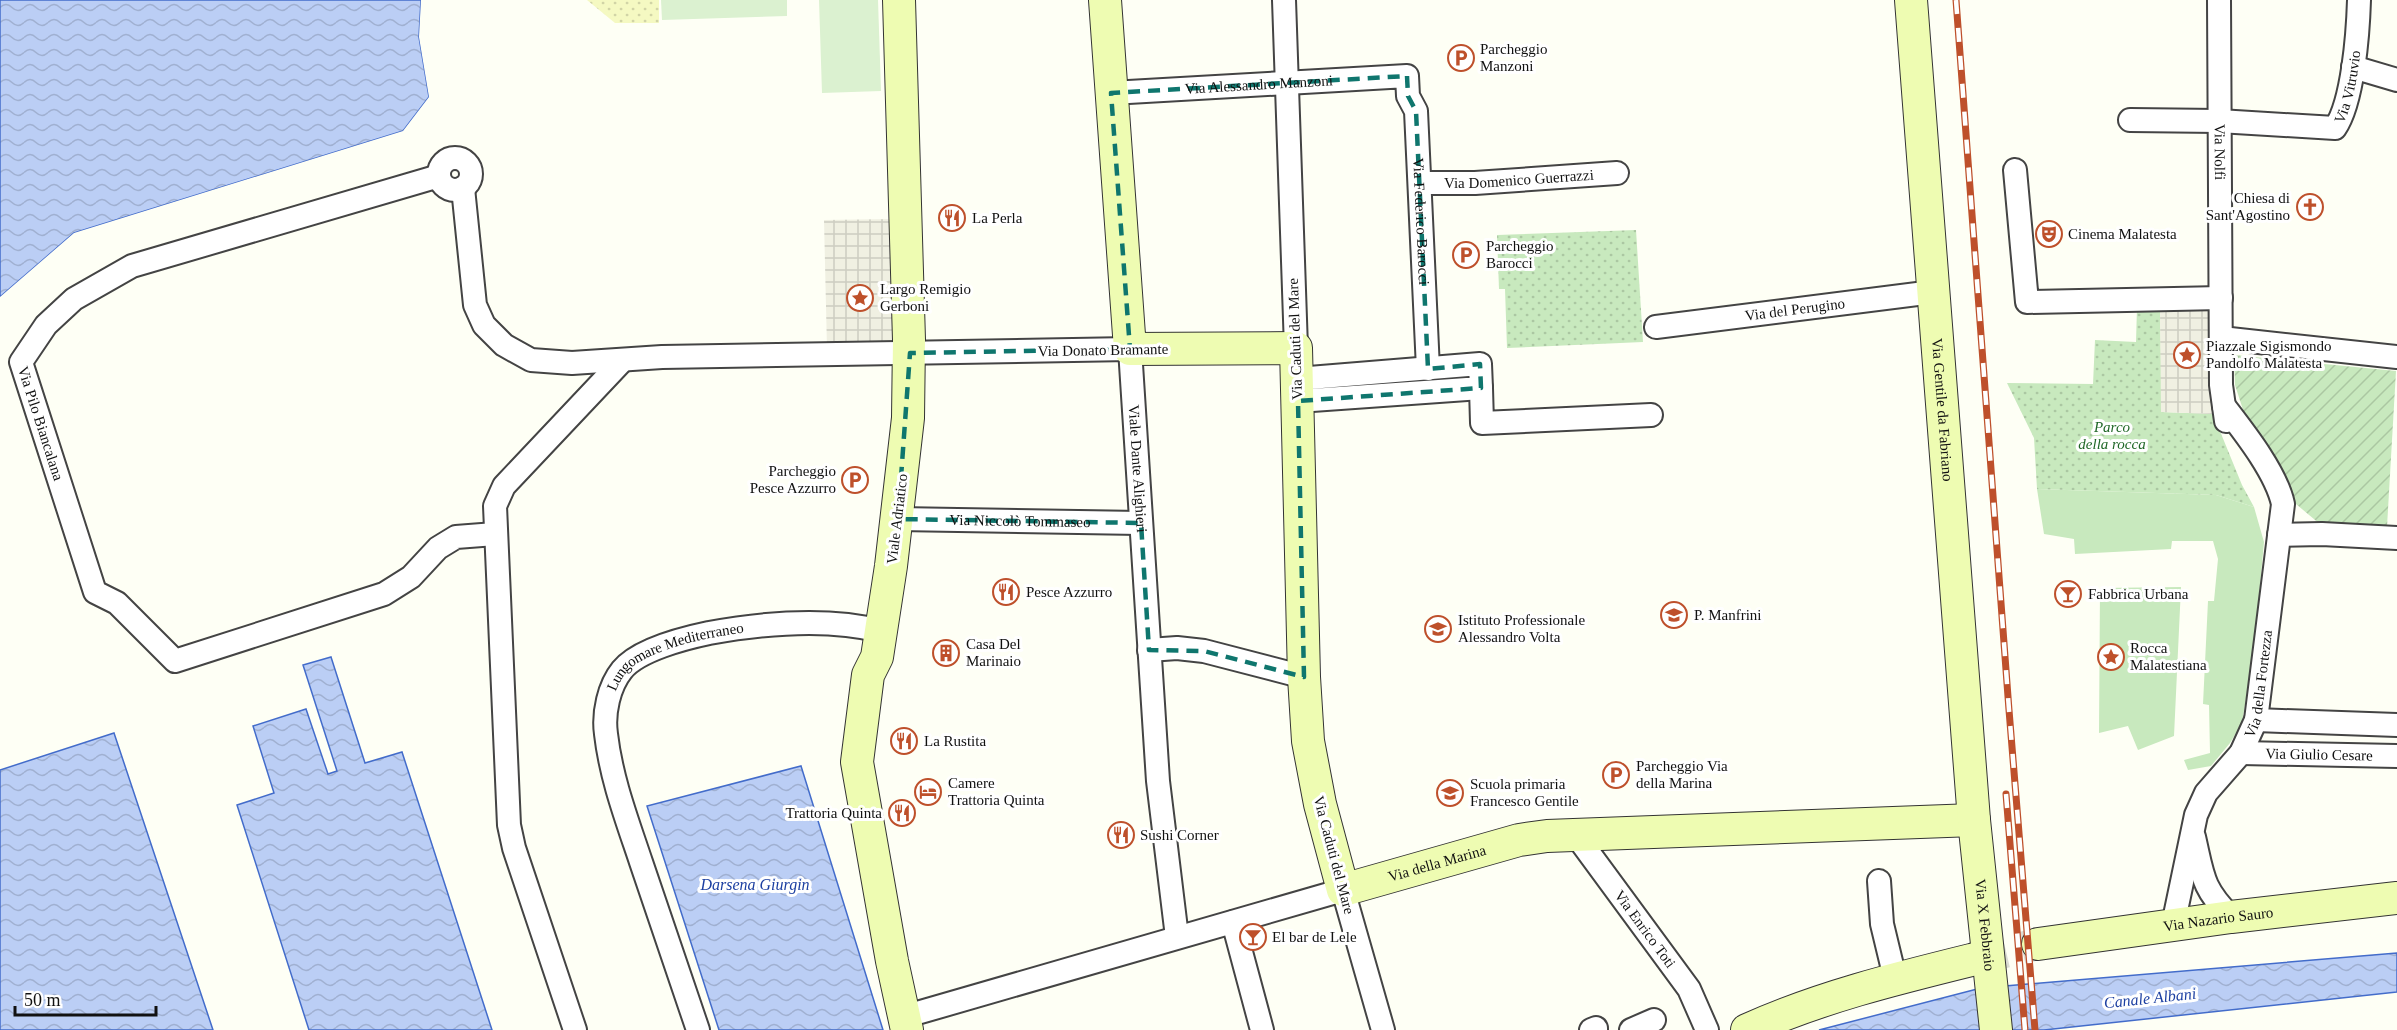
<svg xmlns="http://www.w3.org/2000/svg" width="2397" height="1030" viewBox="0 0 2397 1030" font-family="Georgia,serif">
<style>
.grass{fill:#c8e9be}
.sand{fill:url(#sand-dots)}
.park{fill:url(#park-dots)}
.garden{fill:url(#garden-furrows)}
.pitch{fill:#dbf1d0}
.plaza{fill:url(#plaza-grid)}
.water{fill:url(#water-waves);stroke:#436cca;stroke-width:1.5}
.pier{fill:#fefff5}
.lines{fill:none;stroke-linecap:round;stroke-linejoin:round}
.secondary-tunnel{stroke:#dadbd3;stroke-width:32;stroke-dasharray:32 16;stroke-linecap:butt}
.street-casing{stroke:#444;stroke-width:26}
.secondary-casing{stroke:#333;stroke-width:34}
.street{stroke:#fff;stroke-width:22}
.secondary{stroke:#eefcb2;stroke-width:32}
.rail-casing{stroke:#be502b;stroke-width:7}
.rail{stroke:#fff;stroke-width:4.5;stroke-dasharray:14;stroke-linecap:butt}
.marked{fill:none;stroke:#0f766e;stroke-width:4.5;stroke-dasharray:12 8;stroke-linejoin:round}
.labels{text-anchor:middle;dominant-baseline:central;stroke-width:6;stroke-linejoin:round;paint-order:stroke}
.poi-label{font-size:15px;fill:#111;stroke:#fff;text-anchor:start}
.street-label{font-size:15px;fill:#111;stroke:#fff}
.park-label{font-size:15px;font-style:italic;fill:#216828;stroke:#fff}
.water-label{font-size:16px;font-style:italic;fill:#1c3fa1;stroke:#fff}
</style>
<defs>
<pattern id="sand-dots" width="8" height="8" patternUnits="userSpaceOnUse" patternTransform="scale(1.5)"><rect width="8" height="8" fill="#f5f9c2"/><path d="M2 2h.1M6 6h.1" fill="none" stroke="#d1d4a6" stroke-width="1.8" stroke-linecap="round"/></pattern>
<pattern id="park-dots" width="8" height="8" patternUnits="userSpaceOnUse" patternTransform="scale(1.5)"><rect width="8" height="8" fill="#c8e9be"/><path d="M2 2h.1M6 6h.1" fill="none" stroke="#abc7a2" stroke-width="1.8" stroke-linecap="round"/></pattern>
<pattern id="garden-furrows" width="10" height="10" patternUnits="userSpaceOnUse" patternTransform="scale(1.5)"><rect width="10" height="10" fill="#c8e9be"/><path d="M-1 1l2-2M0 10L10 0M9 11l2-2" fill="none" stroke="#abc7a2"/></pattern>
<pattern id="plaza-grid" width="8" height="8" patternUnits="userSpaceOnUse" patternTransform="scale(1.5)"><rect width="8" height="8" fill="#f0f0e2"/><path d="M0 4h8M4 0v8" fill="none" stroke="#cdcdc1"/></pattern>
<pattern id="water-waves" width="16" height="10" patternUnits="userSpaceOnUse" patternTransform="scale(1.5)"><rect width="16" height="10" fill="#bbcef5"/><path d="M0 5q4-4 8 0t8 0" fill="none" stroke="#a0b0d1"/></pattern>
</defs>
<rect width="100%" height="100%" fill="#fefff5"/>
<g class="grass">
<polygon points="2037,489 2216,495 2254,507 2264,542 2255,641 2242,723 2230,743 2211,766 2188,770 2184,760 2210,753 2209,705 2203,704 2208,601 2214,601 2218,559 2213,541 2172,541 2171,549 2075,554 2074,539 2044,534"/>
<polygon points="2181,587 2174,736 2138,750 2128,726 2099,733 2100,588"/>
</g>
<polygon class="sand" points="587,0 659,0 659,23 615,23"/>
<g class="park">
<polygon points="1636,230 1643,342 1507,348 1505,289 1499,289 1497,235"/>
<polygon points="2160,305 2162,412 2213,414 2242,485 2254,507 2216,495 2037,489 2034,438 2007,383 2093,384 2095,340 2136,342 2137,307"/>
</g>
<polygon class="garden" points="2234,355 2396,371 2387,527 2321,525 2296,504 2245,416 2235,385"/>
<g class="pitch">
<polygon points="661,0 787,0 787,16 662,20"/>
<polygon points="819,0 878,0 881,91 822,93"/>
</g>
<g class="plaza">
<polygon points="892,219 896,347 827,349 824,220"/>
<polygon points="2212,304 2213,414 2161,412 2160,305"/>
</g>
<g class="water">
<polygon points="0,0 421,0 419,37 429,97 403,131 74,233 0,297"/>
<polygon points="331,657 365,763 402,752 492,1030 309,1030 237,805 274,793 253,726 306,709 328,774 337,771 303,665"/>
<polygon points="114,733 213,1030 0,1030 0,770"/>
<polygon points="801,766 883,1030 719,1030 647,806"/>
<polygon points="2397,953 2397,992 2044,1030 1819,1030 1981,988"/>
</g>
<polygon class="pier" points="421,0 424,0 422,36 432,98 405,133 75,236 0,300 0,297 74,233 403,131 429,97 419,37"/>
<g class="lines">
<polyline class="secondary-tunnel" points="1975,959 2038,944"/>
<defs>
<g id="street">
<polyline points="1284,0 1296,348"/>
<path id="s1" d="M 2219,0 L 2221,385 L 2226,421"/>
<polyline points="2353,67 2397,80"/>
<path id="s2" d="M 1111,93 L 1407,76 L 1408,96 L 1416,111 L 1428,369"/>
<path id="s3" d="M 2130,120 L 2219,121 L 2335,128 C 2353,102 2358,33 2359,0"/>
<circle cx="455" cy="174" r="16"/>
<polyline points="2015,170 2027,302 2221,298"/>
<path id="s4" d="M 439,176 L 132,266 L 74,299 L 46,325 L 21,362 L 95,592 L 117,603 L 175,661 L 384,594 L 411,577 L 438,548 L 456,537 L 495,534"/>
<path id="s5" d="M 1420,183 L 1475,183 L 1617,173"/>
<path id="s6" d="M 463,188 L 475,305 L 484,325 L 504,345 L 531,360 L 572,363 L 662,357 L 1130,349 L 1158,781 L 1177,937"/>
<path id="s7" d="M 1656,327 L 1933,292"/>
<polyline points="2221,338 2397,357"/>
<polyline points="1297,379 1480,364 1481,388 1298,401"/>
<polyline points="1481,388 1482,423 1651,415"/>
<path id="s8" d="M 898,519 L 1140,523"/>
<polyline points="2279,535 2322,534 2397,538"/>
<polyline points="1149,650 1177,648 1204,651 1304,677"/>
<polyline points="2256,720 2397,725"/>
<path id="s9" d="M 2241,753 L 2397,756"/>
<path id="s10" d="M 1575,834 L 1689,989 L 1707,1030"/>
<path d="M 2194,837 C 2203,876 2202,888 2231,917"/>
<polyline points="1879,881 1882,924 1895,978"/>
<polyline points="1233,922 1262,1030"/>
<path id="s11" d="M 2173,925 L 2196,815 L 2206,793 L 2241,753 L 2256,720 L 2283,504 C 2276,472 2244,432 2224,406"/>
<polyline points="917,1013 1343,890 1383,1030"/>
<polyline points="575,1030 514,848 509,825 495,506 504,486 622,361"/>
<path id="s12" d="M 698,1030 C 679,974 660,918 641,862 C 627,820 611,778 606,734 C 603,713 609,686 622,670 C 638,650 685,638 709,633 C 764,623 826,617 881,631"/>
<polyline points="1591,1030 1596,1028 1596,1030"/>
<polyline points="1631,1030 1654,1020"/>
</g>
<g id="secondary">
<polyline points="899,0 909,340 908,418 891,566 877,657 868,675 857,762 892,961 907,1030"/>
<path id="s13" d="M 1105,0 L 1130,349 L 1296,348 L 1304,677 L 1308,741 L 1320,804 L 1343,890 L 1519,840 L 1547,836 L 1974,820"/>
<path id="s14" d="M 1911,0 L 1974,820 L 1996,1030"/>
<path id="s15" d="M 2038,944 L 2231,917 L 2397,898"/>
<path d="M 1747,1030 C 1820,997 1898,978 1975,959"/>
</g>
</defs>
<use href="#street" class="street-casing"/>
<use href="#secondary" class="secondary-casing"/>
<use href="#street" class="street"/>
<use href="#secondary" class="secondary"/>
<defs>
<g id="rail">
<polyline points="1956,0 2009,710 2035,1030"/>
<polyline points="2006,794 2025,1030"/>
</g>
</defs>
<use href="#rail" class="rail-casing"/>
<use href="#rail" class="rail"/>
</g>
<path class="marked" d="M 1407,76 L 1408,96 L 1416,111 L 1428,369 L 1480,364 L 1481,388 L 1298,401 L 1304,677 L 1204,651 L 1149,650 L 1141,523 L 898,519 L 910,353 L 1130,349 L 1111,93 Z"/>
<defs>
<symbol id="parking-ring" viewBox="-11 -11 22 22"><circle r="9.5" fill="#fff" stroke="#be502b" stroke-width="1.5"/><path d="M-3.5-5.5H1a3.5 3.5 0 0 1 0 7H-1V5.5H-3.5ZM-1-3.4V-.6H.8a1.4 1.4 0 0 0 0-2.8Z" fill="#be502b"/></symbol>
<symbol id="church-ring" viewBox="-11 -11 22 22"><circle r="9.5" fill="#fff" stroke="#be502b" stroke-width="1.5"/><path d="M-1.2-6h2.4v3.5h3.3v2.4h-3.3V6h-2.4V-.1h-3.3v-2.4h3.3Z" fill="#be502b"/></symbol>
<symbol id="restaurant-ring" viewBox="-11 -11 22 22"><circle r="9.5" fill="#fff" stroke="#be502b" stroke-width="1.5"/><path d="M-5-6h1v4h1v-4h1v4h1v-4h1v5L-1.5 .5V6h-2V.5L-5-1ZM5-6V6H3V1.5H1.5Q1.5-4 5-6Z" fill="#be502b"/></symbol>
<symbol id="theatre-ring" viewBox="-11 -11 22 22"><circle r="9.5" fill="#fff" stroke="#be502b" stroke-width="1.5"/><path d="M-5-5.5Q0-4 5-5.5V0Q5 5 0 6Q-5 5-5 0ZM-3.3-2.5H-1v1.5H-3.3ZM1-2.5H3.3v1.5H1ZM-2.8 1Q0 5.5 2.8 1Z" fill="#be502b"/></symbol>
<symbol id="sight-ring" viewBox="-11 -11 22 22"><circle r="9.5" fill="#fff" stroke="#be502b" stroke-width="1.5"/><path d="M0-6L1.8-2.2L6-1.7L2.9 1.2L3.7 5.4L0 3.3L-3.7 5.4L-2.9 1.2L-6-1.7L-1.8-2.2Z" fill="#be502b"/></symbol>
<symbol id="bar-ring" viewBox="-11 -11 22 22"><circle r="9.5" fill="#fff" stroke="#be502b" stroke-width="1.5"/><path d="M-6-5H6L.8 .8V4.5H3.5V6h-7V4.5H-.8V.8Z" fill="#be502b"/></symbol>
<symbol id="school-ring" viewBox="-11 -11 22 22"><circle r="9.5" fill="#fff" stroke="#be502b" stroke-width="1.5"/><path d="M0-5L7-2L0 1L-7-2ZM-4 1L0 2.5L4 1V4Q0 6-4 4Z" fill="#be502b"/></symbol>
<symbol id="building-ring" viewBox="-11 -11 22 22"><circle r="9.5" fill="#fff" stroke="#be502b" stroke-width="1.5"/><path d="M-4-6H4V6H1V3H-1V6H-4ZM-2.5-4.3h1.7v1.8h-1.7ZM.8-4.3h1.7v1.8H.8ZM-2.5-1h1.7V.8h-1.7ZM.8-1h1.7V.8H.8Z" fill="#be502b"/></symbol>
<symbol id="hotel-ring" viewBox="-11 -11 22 22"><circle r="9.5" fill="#fff" stroke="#be502b" stroke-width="1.5"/><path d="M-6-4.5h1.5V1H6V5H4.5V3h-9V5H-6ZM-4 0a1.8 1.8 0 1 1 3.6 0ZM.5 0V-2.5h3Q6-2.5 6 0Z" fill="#be502b"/></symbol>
</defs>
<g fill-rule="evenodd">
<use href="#parking-ring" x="1446" y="43" width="30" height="30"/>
<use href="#church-ring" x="2295" y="192" width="30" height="30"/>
<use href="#restaurant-ring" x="937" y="203" width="30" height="30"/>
<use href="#theatre-ring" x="2034" y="219" width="30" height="30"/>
<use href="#parking-ring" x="1451" y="240" width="30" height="30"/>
<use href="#sight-ring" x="845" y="283" width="30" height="30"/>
<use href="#sight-ring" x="2172" y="340" width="30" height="30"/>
<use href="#parking-ring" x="840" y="465" width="30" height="30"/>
<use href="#restaurant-ring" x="991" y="577" width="30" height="30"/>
<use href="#bar-ring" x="2053" y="579" width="30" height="30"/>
<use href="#school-ring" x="1659" y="600" width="30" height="30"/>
<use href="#school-ring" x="1423" y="614" width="30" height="30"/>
<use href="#building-ring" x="931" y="638" width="30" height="30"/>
<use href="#sight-ring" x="2096" y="642" width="30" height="30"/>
<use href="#restaurant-ring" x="889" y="726" width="30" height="30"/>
<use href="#parking-ring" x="1601" y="760" width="30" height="30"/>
<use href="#hotel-ring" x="913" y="777" width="30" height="30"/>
<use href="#school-ring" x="1435" y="778" width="30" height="30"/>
<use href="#restaurant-ring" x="887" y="798" width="30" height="30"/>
<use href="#restaurant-ring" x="1106" y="820" width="30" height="30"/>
<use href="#bar-ring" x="1238" y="922" width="30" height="30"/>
</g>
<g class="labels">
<g class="poi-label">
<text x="1480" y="49">Parcheggio<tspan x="1480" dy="17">Manzoni</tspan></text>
<text x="2290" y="198" text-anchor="end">Chiesa di<tspan x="2290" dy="17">Sant'Agostino</tspan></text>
<text x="972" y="218">La Perla</text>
<text x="2068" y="234">Cinema Malatesta</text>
<text x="1486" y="246">Parcheggio<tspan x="1486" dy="17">Barocci</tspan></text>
<text x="880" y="289">Largo Remigio<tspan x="880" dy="17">Gerboni</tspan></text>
<text x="2206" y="346">Piazzale Sigismondo<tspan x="2206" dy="17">Pandolfo Malatesta</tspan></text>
<text x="836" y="471" text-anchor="end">Parcheggio<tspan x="836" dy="17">Pesce Azzurro</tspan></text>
<text x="1026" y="592">Pesce Azzurro</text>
<text x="2088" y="594">Fabbrica Urbana</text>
<text x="1694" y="615">P. Manfrini</text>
<text x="1458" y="620">Istituto Professionale<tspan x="1458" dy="17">Alessandro Volta</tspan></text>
<text x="966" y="644">Casa Del<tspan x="966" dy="17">Marinaio</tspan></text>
<text x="2130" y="648">Rocca<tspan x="2130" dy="17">Malatestiana</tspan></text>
<text x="924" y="741">La Rustita</text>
<text x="1636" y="766">Parcheggio Via<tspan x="1636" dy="17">della Marina</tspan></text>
<text x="948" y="783">Camere<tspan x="948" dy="17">Trattoria Quinta</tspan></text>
<text x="1470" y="784">Scuola primaria<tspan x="1470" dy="17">Francesco Gentile</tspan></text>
<text x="882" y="813" text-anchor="end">Trattoria Quinta</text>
<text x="1140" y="835">Sushi Corner</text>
<text x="1272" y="937">El bar de Lele</text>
</g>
<g class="street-label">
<text stroke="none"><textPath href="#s2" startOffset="148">Via Alessandro Manzoni</textPath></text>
<text stroke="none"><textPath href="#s3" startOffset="249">Via Vitruvio</textPath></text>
<text stroke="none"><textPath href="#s1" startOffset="152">Via Nolfi</textPath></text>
<text stroke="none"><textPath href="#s5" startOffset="99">Via Domenico Guerrazzi</textPath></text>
<text stroke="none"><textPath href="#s2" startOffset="444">Via Federico Barocci</textPath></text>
<text stroke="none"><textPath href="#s7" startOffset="140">Via del Perugino</textPath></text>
<text transform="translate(1295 339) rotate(-92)">Via Caduti del Mare</text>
<text transform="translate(1103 350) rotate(-1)">Via Donato Bramante</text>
<text stroke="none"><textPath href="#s14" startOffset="411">Via Gentile da Fabriano</textPath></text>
<text stroke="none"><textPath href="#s4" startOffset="534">Via Pilo Biancalana</textPath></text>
<text stroke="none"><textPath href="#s6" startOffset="918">Viale Dante Alighieri</textPath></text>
<text transform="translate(897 519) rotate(-83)">Viale Adriatico</text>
<text stroke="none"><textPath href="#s8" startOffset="122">Via Niccolò Tommaseo</textPath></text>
<text stroke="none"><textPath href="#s12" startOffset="432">Lungomare Mediterraneo</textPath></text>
<text stroke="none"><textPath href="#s11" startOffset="262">Via della Fortezza</textPath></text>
<text stroke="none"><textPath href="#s9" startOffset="78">Via Giulio Cesare</textPath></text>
<text transform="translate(1334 855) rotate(75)">Via Caduti del Mare</text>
<text stroke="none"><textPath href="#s13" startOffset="1160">Via della Marina</textPath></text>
<text stroke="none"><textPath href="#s15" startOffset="182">Via Nazario Sauro</textPath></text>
<text stroke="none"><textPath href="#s14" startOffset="928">Via X Febbraio</textPath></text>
<text stroke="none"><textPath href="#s10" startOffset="118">Via Enrico Toti</textPath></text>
</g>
<g class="park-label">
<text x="2112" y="427">Parco<tspan x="2112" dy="17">della rocca</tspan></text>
</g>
<g class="water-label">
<text x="755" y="884">Darsena Giurgin</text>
<text transform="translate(2150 998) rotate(-6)">Canale Albani</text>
</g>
</g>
<path d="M15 1006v9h141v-9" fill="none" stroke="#111111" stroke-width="3"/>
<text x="24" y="1006" font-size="18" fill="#111111" stroke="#ffffff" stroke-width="4.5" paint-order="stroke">50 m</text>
</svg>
